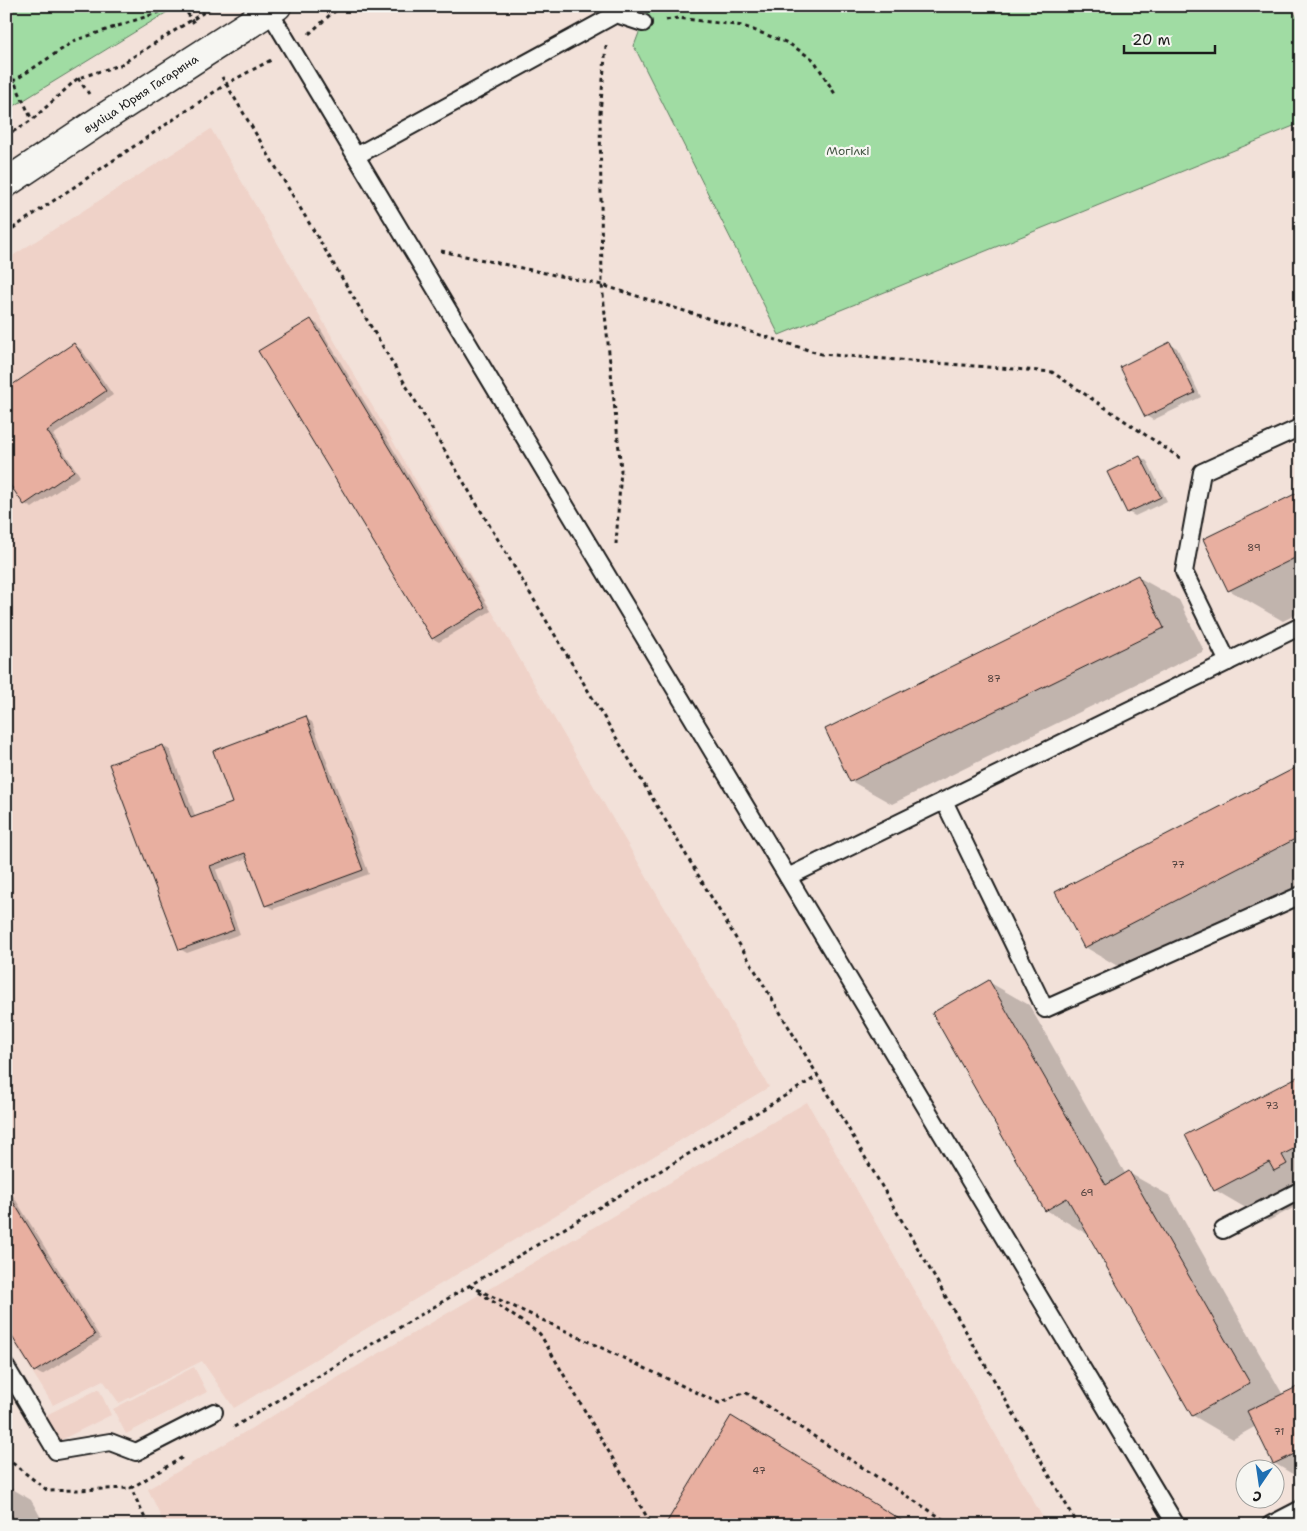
<svg xmlns="http://www.w3.org/2000/svg" width="1307" height="1531" viewBox="0 0 1307 1531" font-family="'Shantell Sans',sans-serif">
<style>
.built{fill:#efd2c8}
.green{fill:#a0dca3;stroke:#5e7c60}
.shadow{fill:#0003}
.building{fill:#e8afa0;stroke:#1c1c1c}
.lines{fill:none;stroke-linecap:round;stroke-linejoin:round}
.service-casing{stroke:#1c1c1c;stroke-width:20}
.secondary-casing{stroke:#1c1c1c;stroke-width:31}
.path{stroke:#1c1c1c;stroke-width:3;stroke-dasharray:4 4;stroke-linecap:butt}
.service{stroke:#f6f6f2;stroke-width:16}
.secondary{stroke:#f6f6f2;stroke-width:28}
.labels{text-anchor:middle;dominant-baseline:central;stroke-width:4.5;stroke-linejoin:round;paint-order:stroke}
.number-label{font-size:10px;fill:#4f413d}
.street-label{font-size:12px;fill:#1c1c1c;stroke:#f6f6f2}
.park-label{font-size:12px;fill:#445644;stroke:#f6f6f2}
</style>
<rect width="100%" height="100%" fill="#f2e1d9"/>
<filter id="ink" filterUnits="userSpaceOnUse"><feTurbulence type="fractalNoise" baseFrequency=".02" numOctaves="2"/><feDisplacementMap in="SourceGraphic" scale="10" xChannelSelector="R" yChannelSelector="G"/><feConvolveMatrix kernelMatrix="1 2 1 2 8 2 1 2 1" color-interpolation-filters="sRGB"/></filter>
<g filter="url(#ink)">
<g class="built">
<polygon points="211,129 769,1087 234,1408 202,1361 119,1403 103,1380 53,1405 6,1330 6,260"/>
<polygon points="807,1102 1047,1525 165,1525 148,1489"/>
<polygon points="194,1367 207,1392 126,1434 113,1409"/>
<polygon points="99,1389 111,1415 59,1441 46,1415"/>
</g>
<g class="green">
<polygon points="6,6 177,6 6,111"/>
<polygon points="649,6 1291,6 1301,26 1301,123 779,335 634,46"/>
</g>
<g class="shadow">
<polygon points="311,320 318,325 491,611 439,642 432,638"/>
<polygon points="1170,344 1177,348 1201,397 1153,420 1146,416"/>
<polygon points="74,345 81,349 113,395 53,435 80,476 32,508 25,504 6,476"/>
<polygon points="1140,457 1147,461 1167,501 1135,516 1128,512"/>
<polygon points="1301,492 1301,612 1283,621 1229,590"/>
<polygon points="1138,577 1179,600 1204,651 892,804 851,781"/>
<polygon points="305,718 312,722 369,874 273,909 266,905 248,858 216,870 240,934 187,953 180,949 163,746 170,750 196,818 234,804"/>
<polygon points="1301,767 1301,894 1138,978 1085,947"/>
<polygon points="989,982 1029,1005 1126,1175 1129,1173 1170,1196 1283,1395 1301,1386 1301,1479 1274,1463 1256,1426 1233,1439 1192,1415 1088,1233 1087,1234 1046,1210"/>
<polygon points="1301,1076 1301,1204 1268,1221 1215,1190"/>
<polygon points="6,1184 101,1339 42,1375 35,1371 6,1325"/>
<polygon points="6,1485 31,1500 45,1525 6,1525"/>
</g>
<g class="building">
<polygon points="311,319 485,607 432,639 258,351"/>
<polygon points="1170,342 1195,393 1145,417 1120,367"/>
<polygon points="74,343 106,391 47,431 74,471 24,505 6,479 6,389"/>
<polygon points="1140,456 1161,497 1127,513 1107,472"/>
<polygon points="1301,491 1301,555 1228,591 1203,539"/>
<polygon points="1138,575 1164,628 850,782 825,729"/>
<polygon points="306,716 363,870 265,906 245,853 210,866 234,930 179,950 109,764 163,745 191,818 232,803 213,751"/>
<polygon points="1301,765 1301,836 1084,948 1055,892"/>
<polygon points="989,980 1106,1185 1129,1171 1250,1383 1192,1416 1067,1198 1045,1211 932,1013"/>
<polygon points="1301,1075 1301,1145 1282,1155 1287,1164 1274,1171 1269,1162 1214,1191 1185,1135"/>
<polygon points="6,1190 95,1335 34,1372 6,1327"/>
<polygon points="1301,1385 1301,1451 1273,1464 1247,1411"/>
<polygon points="731,1416 909,1525 665,1525"/>
<polygon points="6,1504 16,1524 14,1525 6,1525"/>
</g>
<g class="lines">
<defs>
<g id="service">
<polyline points="269,11 1176,1525"/>
<polyline points="356,156 616,14 643,23"/>
<polyline points="1228,662 1184,572 1202,472 1301,427"/>
<polyline points="944,801 1045,1009 1301,895"/>
<polyline points="788,877 1301,626"/>
<polyline points="1223,1230 1301,1190"/>
<polyline points="6,1367 56,1451 110,1442 136,1452 214,1412"/>
<polyline points="1270,1525 1301,1509"/>
</g>
<polyline id="secondary" points="6,183 105,117 277,6"/>
</defs>
<use href="#service" class="service-casing"/>
<use href="#secondary" class="secondary-casing"/>
<g class="path">
<polyline points="183,6 195,25"/>
<polyline points="666,20 678,18 743,26 788,43 814,60 835,94"/>
<polyline points="309,34 331,14 343,6"/>
<polyline points="606,46 600,113 602,285 621,469 616,544"/>
<polyline points="6,71 14,81 32,120"/>
<polyline points="222,77 818,1076 1078,1525"/>
<polyline points="78,78 89,94"/>
<polyline points="6,86 76,40 178,6"/>
<polyline points="6,136 32,120 78,78 120,65 214,6"/>
<polyline points="6,233 226,84 271,60"/>
<polyline points="441,251 602,285 821,354 1052,372 1183,460"/>
<polyline points="470,1286 719,1403 745,1392 952,1525"/>
<polyline points="479,1292 540,1334 651,1524"/>
<polyline points="234,1427 818,1076"/>
<polyline points="6,1458 48,1491 131,1488"/>
<polyline points="148,1525 131,1488 183,1457"/>
</g>
<use href="#service" class="service"/>
<use href="#secondary" class="secondary"/>
</g>
</g>
<g class="labels">
<g class="number-label">
<text x="1254" y="547">89</text>
<text x="994" y="678">87</text>
<text x="1178" y="864">77</text>
<text x="1272" y="1105">73</text>
<text x="1087" y="1192">69</text>
<text x="1279" y="1431">71</text>
<text x="759" y="1470">47</text>
</g>
<g class="street-label">
<text transform="translate(141 94) rotate(-33)">вуліца Юрыя Гагарына</text>
</g>
<g class="park-label">
<text x="848" y="151">Могілкі</text>
</g>
</g>
<rect width="1307" height="1531" fill="none" stroke="#f6f6f2" stroke-width="25"/>
<rect x="12" y="12" width="1282" height="1506" fill="none" stroke="#1c1c1c" stroke-width="2" filter="url(#ink)"/>
<g transform="translate(1260 1484) rotate(193)"><circle r="24" fill="#f6f6f2" stroke="#9f9f9c"/>
<path d="M0-4L9 19L0 12L-9 19Z" fill="#1f6fb2"/>
<text y="-8" font-size="14" font-weight="bold" text-anchor="middle" fill="#1c1c1c">С</text>
</g>
<path d="M1124 45v8h91v-8" fill="none" stroke="#1c1c1c" stroke-width="2.5"/>
<text x="1132" y="45" font-size="15" fill="#1c1c1c" stroke="#f6f6f2" stroke-width="4" paint-order="stroke">20 m</text>
</svg>
